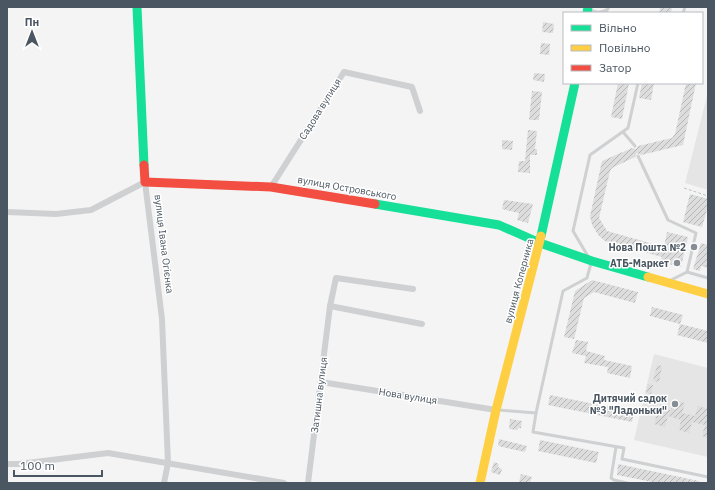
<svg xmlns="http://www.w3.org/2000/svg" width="715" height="490" viewBox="0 0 715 490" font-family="'IBM Plex Sans',sans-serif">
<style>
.education{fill:#e6e5e6}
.building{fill:url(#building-hatch)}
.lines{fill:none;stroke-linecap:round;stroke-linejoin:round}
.path{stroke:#bcc7c4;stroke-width:1;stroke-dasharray:3 2;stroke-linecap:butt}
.lane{stroke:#ced0d2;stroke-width:3}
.street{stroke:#ced0d2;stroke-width:6}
.fast{stroke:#16e098;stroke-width:9}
.slow{stroke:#ffcf43;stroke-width:9}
.jam{stroke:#f24e42;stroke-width:9}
.poi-dot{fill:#868d94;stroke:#fff;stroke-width:1.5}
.labels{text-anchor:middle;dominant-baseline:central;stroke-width:3;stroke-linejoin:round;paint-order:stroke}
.street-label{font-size:10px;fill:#4a5661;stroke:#fff}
.poi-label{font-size:10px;font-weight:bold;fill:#4a5661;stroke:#fff;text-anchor:end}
</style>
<defs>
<pattern id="building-hatch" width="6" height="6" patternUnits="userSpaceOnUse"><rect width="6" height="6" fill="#ddddde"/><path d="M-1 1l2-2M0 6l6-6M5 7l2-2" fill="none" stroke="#b5b6b7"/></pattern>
</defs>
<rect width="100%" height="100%" fill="#f4f4f4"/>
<g class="education">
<polygon points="707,96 708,96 708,190 685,183"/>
<polygon points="654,354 708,368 708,457 634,440"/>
</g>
<g class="building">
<polygon points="660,7 672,7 671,13 659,13"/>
<polygon points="543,22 554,24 553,33 542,32"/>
<polygon points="541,43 550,44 549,55 540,54"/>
<polygon points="534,73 545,74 544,82 533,80"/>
<polygon points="618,83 629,83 622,119 611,117"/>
<polygon points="642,83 654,83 651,100 639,98"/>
<polygon points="686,83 696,83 683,145 641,155 637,153 635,157 612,168 610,171 599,218 607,231 664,247 667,232 688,237 681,267 660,262 662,257 605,241 599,236 592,225 590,216 602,161 632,148 636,149 638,146 672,138 675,134"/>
<polygon points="532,91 542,92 539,120 529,120"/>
<polygon points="528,130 537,131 535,149 537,149 537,155 530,155 530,173 518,172 519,161 525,161"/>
<polygon points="502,140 513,141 512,150 502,149"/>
<polygon points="690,194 708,199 708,206 702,227 683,222"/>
<polygon points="504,200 533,204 528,223 517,220 519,213 502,209"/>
<polygon points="701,243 708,245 708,268 701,266 700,271 693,269"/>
<polygon points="592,280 638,292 635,303 594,292 584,298 574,339 564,337 575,291"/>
<polygon points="652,307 683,315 680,324 708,331 708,343 677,335 680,324 650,316"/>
<polygon points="576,340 588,342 586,351 605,356 604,360 632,366 630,378 607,373 608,367 584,363 586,356 572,353"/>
<polygon points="657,365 662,366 659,382 653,381"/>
<polygon points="648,384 653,385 651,394 646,393"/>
<polygon points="550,395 634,412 632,422 548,405"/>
<polygon points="674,400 685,403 682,413 695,416 698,406 708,409 707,420 708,420 708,438 702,436 705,425 692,422 689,433 679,430 681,420 668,416 665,427 654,424 659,407 671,410"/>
<polygon points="510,419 522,421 521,428 518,428 518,430 509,429"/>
<polygon points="499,439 527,446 525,452 498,446"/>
<polygon points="540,440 599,452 596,463 538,451"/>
<polygon points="494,462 499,464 498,467 502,469 500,475 491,472"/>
<polygon points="618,464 699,481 698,483 658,483 617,475"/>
<polygon points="521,474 532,477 530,483 519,482"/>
</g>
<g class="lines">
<polyline class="path" points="684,188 708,196"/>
<g class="lane">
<path d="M 589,9 C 596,13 600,13 607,10"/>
<polyline points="605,13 609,7"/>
<polyline points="683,13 685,7"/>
<polyline points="623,132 635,146"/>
<polyline points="638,156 668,220 696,233 687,272"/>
<polyline points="589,258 573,231 590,155 628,128 638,83"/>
<polyline points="669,281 687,272 708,278"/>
<polyline points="499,410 536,413 533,432 624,448 622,459 708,477"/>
<polyline points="536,413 563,291 587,278 591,263"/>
<polyline points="616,447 611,478 614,480 627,483"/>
</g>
<g class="street">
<polyline points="271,187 344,72 412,87 420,111"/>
<polyline points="7,212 56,214 91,210 145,182 162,319 168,463 164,483"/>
<polyline points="330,306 422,324"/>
<polyline points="321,382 496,410"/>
<polyline points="7,464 19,464 108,453 284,483"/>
<polyline points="308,483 330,306 336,278 413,289"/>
</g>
<g class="fast">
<polyline points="137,7 144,165"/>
<polyline points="587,13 588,7"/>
<polyline points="375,204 499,225 540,243 592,261 648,277"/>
<polyline points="541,236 575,83"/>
</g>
<g class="slow">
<polyline points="648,277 708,294"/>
<polyline points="480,483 496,410 541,236"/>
</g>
<polyline class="jam" points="144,165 145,182 271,187 375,204"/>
</g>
<g class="poi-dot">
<circle cx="694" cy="247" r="4"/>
<circle cx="677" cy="263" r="4"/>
<circle cx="675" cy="404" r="4"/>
</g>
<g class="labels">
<g class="street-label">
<text transform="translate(320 109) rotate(-58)">Садова вулиця</text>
<text transform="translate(347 188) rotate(10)">вулиця Островського</text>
<text transform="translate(164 244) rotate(83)">вулиця Івана Огієнка</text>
<text transform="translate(519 281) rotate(-75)">вулиця Коперника</text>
<text transform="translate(319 395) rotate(-83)">Затишна вулиця</text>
<text transform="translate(408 396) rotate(9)">Нова вулиця</text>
</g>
<g class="poi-label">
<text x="686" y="247">Нова Пошта №2</text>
<text x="669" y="263">АТБ-Маркет</text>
<text x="667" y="398">Дитячий садок<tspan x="667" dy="12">№3 "Ладоньки"</tspan></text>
</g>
</g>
<rect width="715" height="490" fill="none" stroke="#4a5661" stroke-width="16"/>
<rect x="563" y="12" width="140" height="72" fill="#ffffff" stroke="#b7bbc0"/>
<rect x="571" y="25" width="20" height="6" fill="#16e098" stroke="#b7bbc0"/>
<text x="599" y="32" font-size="12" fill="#4a5661">Вільно</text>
<rect x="571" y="45" width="20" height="6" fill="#ffcf43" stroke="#b7bbc0"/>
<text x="599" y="52" font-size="12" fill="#4a5661">Повільно</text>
<rect x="571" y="65" width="20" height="6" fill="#f24e42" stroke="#b7bbc0"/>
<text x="599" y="72" font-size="12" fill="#4a5661">Затор</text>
<g transform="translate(32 32)" stroke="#ffffff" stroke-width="3" paint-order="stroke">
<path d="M0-3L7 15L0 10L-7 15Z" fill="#4a5661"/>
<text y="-6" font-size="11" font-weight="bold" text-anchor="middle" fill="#4a5661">Пн</text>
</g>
<path d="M14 470v6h88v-6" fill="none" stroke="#4a5661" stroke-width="2"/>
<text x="20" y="470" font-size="12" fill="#4a5661" stroke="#ffffff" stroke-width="3" paint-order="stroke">100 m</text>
</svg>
